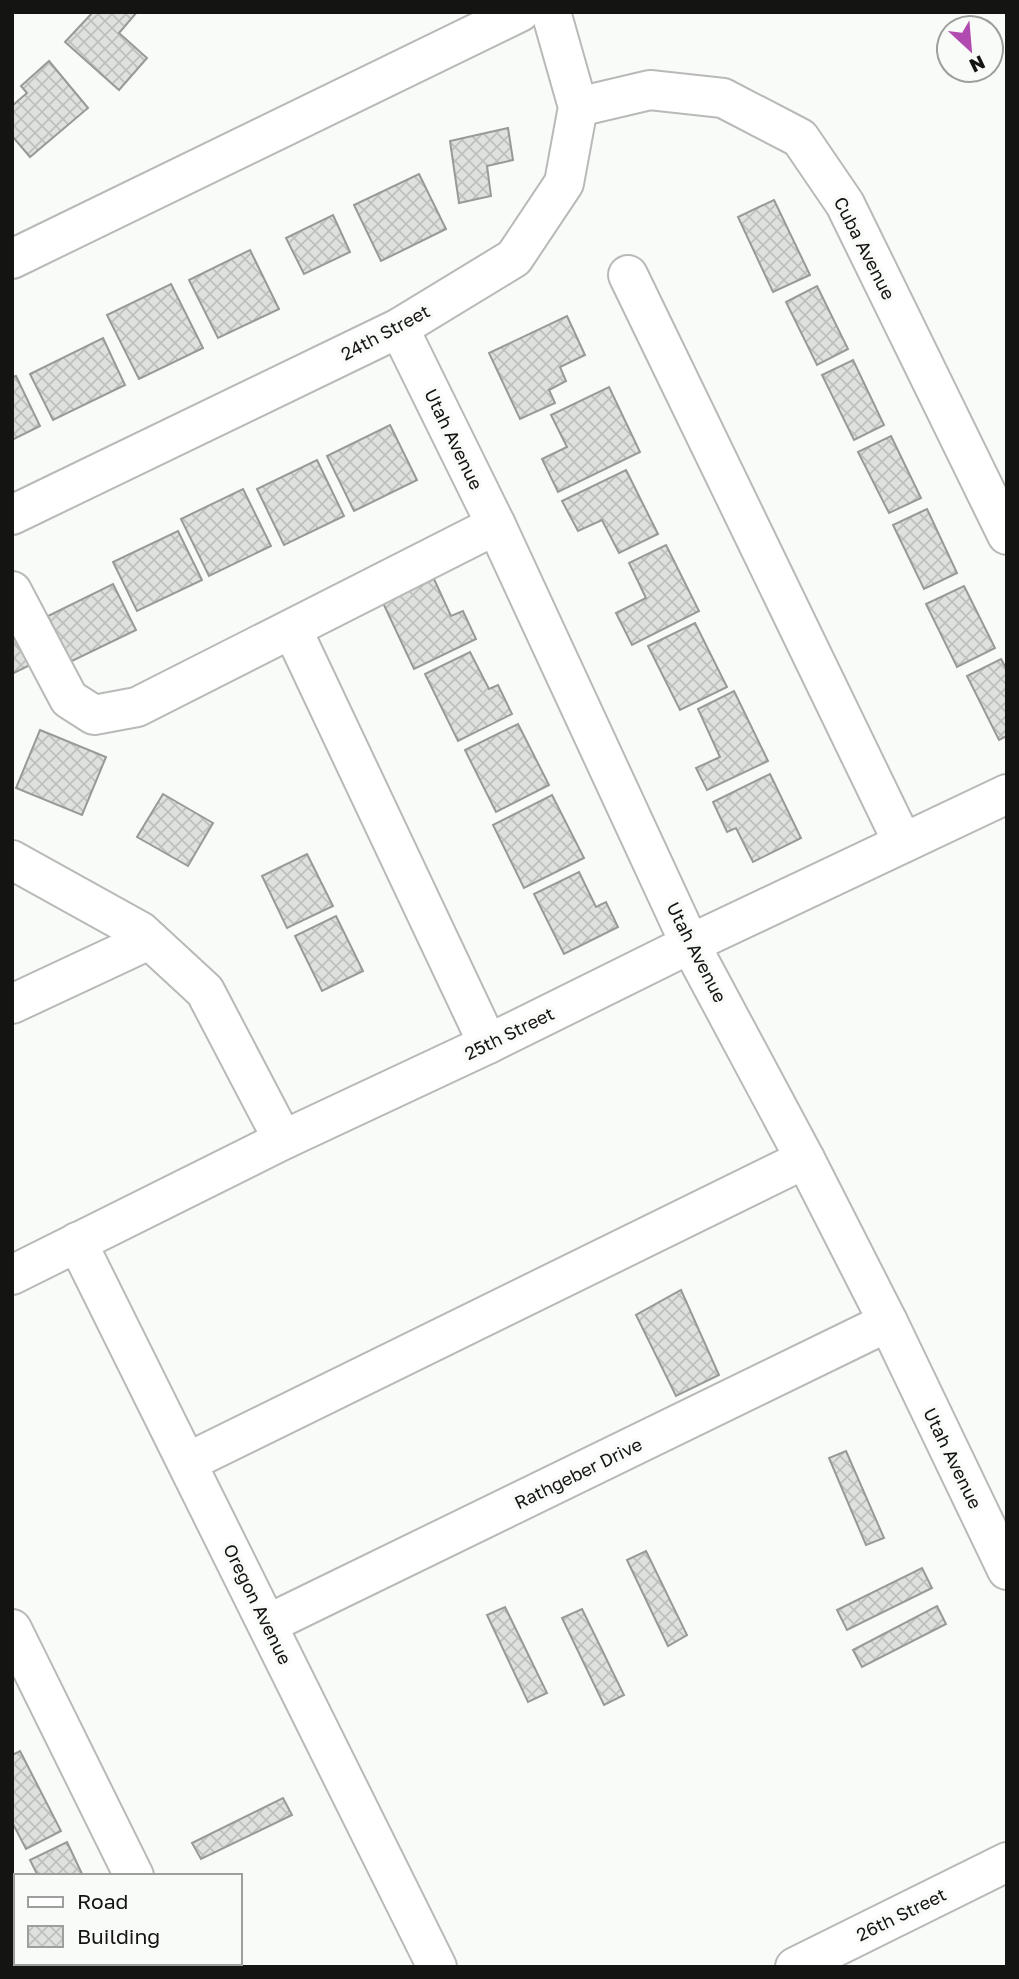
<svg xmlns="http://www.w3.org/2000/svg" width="1019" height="1979" viewBox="0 0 1019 1979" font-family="'Golos Text',sans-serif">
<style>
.building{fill:url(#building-cross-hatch);stroke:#999a98;stroke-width:2}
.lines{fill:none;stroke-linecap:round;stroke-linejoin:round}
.minor-casing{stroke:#b8bab7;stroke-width:42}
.minor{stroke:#fff;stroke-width:38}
.labels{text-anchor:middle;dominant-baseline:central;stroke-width:7;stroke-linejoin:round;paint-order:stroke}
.street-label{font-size:18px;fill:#141413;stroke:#f9fbf8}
</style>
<defs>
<pattern id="building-cross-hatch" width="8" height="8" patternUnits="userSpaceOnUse" patternTransform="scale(1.75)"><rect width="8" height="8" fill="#dfe1de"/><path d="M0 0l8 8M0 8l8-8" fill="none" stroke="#bec0be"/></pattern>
</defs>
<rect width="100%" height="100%" fill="#f9fbf8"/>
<g class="building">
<polygon points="93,12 137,12 119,33 147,58 119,90 65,42"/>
<polygon points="49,61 88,108 30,157 12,136 12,106 27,93 21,86"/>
<polygon points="508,128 513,160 487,166 491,196 459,203 450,141"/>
<polygon points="419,174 446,229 381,261 354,205"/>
<polygon points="774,200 810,275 773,292 738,217"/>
<polygon points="333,215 350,252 304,274 286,238"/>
<polygon points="250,250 279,309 218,338 189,280"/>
<polygon points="171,284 203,348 139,379 107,315"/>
<polygon points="817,286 848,349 817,365 786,302"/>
<polygon points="567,316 585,355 560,367 566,381 549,390 555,403 520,419 489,353"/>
<polygon points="103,338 125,385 53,420 30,374"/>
<polygon points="853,360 884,425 854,440 822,375"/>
<polygon points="16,376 40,426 12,440 12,377"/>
<polygon points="609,387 640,452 558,492 542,459 567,447 551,415"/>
<polygon points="390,425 417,480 354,511 327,456"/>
<polygon points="891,436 921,498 889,513 858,452"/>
<polygon points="317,460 344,516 284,545 257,489"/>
<polygon points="626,470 658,534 619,553 602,520 578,531 562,501"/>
<polygon points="243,489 271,546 209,576 181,519"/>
<polygon points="927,509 957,573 924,589 893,525"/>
<polygon points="178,531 202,580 137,611 113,562"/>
<polygon points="666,545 699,611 632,645 616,613 646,598 629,563"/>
<polygon points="434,579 451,616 463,611 476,639 414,669 383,603"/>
<polygon points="113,584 136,630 70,662 48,616"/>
<polygon points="964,586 995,648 957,667 926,604"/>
<polygon points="12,609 38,661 12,674"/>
<polygon points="695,623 727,687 680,710 648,646"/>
<polygon points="470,652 489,689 498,685 512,714 458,741 425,674"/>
<polygon points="1001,659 1007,670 1007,736 999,740 967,676"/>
<polygon points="734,691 768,761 707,790 696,768 720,757 698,709"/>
<polygon points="518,724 549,785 496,812 465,750"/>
<polygon points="40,730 106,757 82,815 16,788"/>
<polygon points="770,774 801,838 753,862 736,828 727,832 713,802"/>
<polygon points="163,794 213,823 188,866 137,837"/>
<polygon points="552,795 584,858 524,888 493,825"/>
<polygon points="307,854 333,906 287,928 262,876"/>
<polygon points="579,872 596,907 606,902 618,927 564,954 534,894"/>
<polygon points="336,916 363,971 322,991 295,936"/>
<polygon points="681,1290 719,1375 676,1396 636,1315"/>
<polygon points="846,1451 884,1538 866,1545 829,1458"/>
<polygon points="646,1551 687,1635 668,1646 627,1560"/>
<polygon points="922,1568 932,1588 847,1630 837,1610"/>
<polygon points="937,1606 946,1624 862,1667 853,1650"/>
<polygon points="505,1607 547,1693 528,1702 487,1615"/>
<polygon points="582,1609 624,1695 604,1705 562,1618"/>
<polygon points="20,1751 61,1831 26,1849 12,1822 12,1755"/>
<polygon points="283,1798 292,1815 201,1859 192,1843"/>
<polygon points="67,1842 83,1876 38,1876 30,1860"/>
<polygon points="16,1913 16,1953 12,1955 12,1915"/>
<polygon points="61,1963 120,1963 121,1967 54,1967"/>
</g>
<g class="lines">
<defs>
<g id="minor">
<polyline points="578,107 650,90 723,98 800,138 845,204 1007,535"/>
<polyline points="12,259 520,12"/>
<polyline points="628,275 903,843"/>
<polyline points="399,328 496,525 690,944 805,1159 888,1322 1007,1570"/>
<polyline points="12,515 399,328 514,258 564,183 578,107 551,12"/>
<polyline points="12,591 69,699 94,715 137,707 496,525"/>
<polyline points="292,629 488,1044"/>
<polyline points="12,860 140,931 205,991 283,1140"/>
<polyline points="12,1004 149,940"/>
<polyline points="77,1242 437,1967"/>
<polyline points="12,1275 283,1140 488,1044 690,944 1007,794"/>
<polyline points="188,1462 805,1159"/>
<polyline points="268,1624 888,1322"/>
<polyline points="12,1629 134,1876"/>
<polyline points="177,1963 179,1967"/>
<polyline points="795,1967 1007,1862"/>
</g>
</defs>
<use href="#minor" class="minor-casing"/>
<use href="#minor" class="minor"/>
</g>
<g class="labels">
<g class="street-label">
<text transform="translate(865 248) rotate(63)">Cuba Avenue</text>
<text transform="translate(385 332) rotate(-28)">24th Street</text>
<text transform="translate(454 439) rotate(64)">Utah Avenue</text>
<text transform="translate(697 952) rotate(63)">Utah Avenue</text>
<text transform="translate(509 1033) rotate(-26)">25th Street</text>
<text transform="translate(953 1458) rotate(64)">Utah Avenue</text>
<text transform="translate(578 1473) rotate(-26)">Rathgeber Drive</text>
<text transform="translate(258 1604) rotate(64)">Oregon Avenue</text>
<text transform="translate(901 1914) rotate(-26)">26th Street</text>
</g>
</g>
<rect width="1019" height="1979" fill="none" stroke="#141413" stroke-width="28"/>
<rect x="14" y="1874" width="228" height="91" fill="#f9fbf8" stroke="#9d9f9c" stroke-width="2"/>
<rect x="28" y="1897" width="35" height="10" fill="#ffffff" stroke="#9d9f9c" stroke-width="2"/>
<text x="77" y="1909" font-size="21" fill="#141413">Road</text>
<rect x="28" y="1926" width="35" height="21" fill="url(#building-cross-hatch)" stroke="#9d9f9c" stroke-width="2"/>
<text x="77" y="1944" font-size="21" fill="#141413">Building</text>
<g transform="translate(970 49) rotate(154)"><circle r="33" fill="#f9fbf8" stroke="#9d9f9c" stroke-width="2"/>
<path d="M0-5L12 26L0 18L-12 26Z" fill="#b24baf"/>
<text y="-10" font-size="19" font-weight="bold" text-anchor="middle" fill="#141413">N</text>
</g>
</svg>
